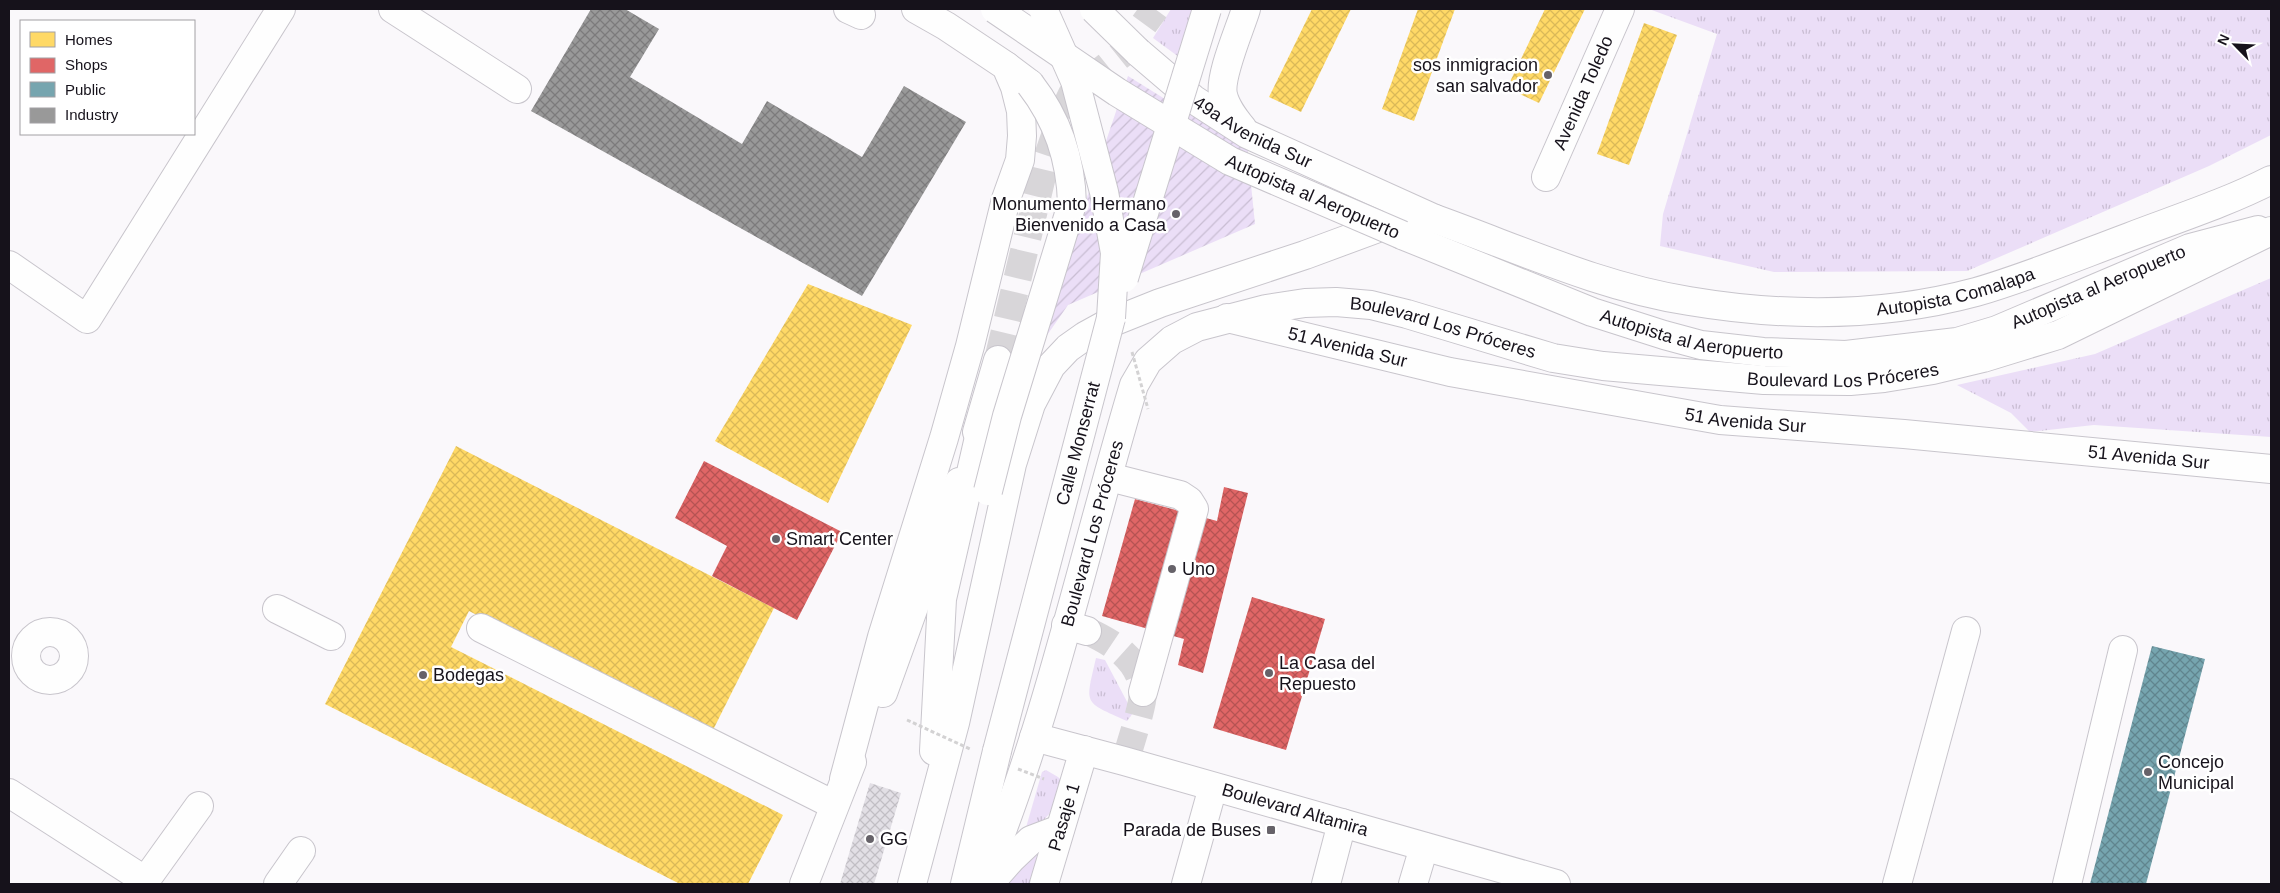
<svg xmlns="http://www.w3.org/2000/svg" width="2280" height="893" viewBox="0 0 2280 893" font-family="Arial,sans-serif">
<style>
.grass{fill:url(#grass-tufts)}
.garden{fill:url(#garden-furrows)}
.homes{fill:url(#homes-cross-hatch)}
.shops{fill:url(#shops-cross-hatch)}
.public{fill:url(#public-cross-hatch)}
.industry{fill:url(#industry-cross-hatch)}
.building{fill:url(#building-cross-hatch)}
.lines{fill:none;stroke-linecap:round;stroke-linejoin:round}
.minor-tunnel{stroke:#d8d6d9;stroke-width:28;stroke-dasharray:28 14;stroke-linecap:butt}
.minor-casing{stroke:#c8c5cc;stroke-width:30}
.major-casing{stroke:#c8c5cc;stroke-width:30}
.highway-casing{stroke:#c8c5cc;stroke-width:30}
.minor{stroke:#fefefe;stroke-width:28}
.major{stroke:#fefefe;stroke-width:28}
.highway{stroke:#fefefe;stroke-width:28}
.minor-bridge-casing{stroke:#c8c5cc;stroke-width:30;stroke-linecap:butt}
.major-bridge-casing{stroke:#c8c5cc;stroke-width:30;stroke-linecap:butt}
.highway-bridge-casing{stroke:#c8c5cc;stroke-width:30;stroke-linecap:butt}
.path-bridge{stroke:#d3d2d3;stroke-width:3;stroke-dasharray:4 2.5;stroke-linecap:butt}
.minor-bridge{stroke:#fefefe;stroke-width:28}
.major-bridge{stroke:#fefefe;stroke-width:28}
.highway-bridge{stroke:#fefefe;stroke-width:28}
.poi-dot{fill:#666269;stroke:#fff;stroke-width:2}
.labels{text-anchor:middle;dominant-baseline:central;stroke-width:5;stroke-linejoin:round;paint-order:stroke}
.poi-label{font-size:18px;fill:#16121b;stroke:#fff;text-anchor:start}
.street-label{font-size:18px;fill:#16121b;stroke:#fff}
</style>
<defs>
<pattern id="grass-tufts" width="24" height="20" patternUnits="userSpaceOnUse" patternTransform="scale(1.25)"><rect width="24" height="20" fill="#ebdef7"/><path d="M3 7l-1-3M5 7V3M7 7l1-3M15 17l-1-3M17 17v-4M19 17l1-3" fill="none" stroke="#c9bdd3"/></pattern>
<pattern id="garden-furrows" width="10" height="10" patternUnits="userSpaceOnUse" patternTransform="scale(1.25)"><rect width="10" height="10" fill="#ebdef7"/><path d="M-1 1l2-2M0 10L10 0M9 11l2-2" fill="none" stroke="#c9bdd3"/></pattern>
<pattern id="homes-cross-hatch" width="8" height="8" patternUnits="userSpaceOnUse" patternTransform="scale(1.25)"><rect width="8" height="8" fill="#ffd966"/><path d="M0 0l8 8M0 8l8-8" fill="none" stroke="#dab958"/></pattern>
<pattern id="shops-cross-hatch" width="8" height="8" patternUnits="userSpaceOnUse" patternTransform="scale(1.25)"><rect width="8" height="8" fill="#e06666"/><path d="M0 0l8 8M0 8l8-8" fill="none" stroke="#b55353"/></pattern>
<pattern id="public-cross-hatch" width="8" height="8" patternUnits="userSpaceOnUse" patternTransform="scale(1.25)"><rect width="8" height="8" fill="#76a5af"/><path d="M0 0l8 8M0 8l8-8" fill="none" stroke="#60858e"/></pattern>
<pattern id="industry-cross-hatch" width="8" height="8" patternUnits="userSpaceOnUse" patternTransform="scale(1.25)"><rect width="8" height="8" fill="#999"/><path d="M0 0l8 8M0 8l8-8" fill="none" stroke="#7c7b7c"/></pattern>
<pattern id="building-cross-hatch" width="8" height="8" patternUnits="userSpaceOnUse" patternTransform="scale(1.25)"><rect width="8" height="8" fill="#e2dfe5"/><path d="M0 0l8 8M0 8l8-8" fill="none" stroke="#c1bec4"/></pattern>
</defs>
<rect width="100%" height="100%" fill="#faf8fb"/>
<g class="grass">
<polygon points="1171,9 1199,9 1183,60 1153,38"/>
<polygon points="1649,9 2271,9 2271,135 2209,166 1967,271 1774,272 1660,246 1663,214 1717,34"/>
<polygon points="2271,278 2271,437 2094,425 2030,432 2011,413 1957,385 2095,354"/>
<path d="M 1096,658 L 1105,660 L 1133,713 L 1127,721 C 1083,701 1085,706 1096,658 Z"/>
<polygon points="1046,770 1058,777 1063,782 1056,807 1030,834 1025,831 1042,772"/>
<polygon points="1037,851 1041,851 1033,884 1008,884 1017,869"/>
</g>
<polygon class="garden" points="1128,76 1189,114 1247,145 1255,224 1068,305 1034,354"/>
<g class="homes">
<polygon points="1312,9 1351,9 1301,112 1269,97"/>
<polygon points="1418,9 1455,9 1414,121 1382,109"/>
<polygon points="1545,9 1585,9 1539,103 1507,88"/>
<polygon points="1644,23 1677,35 1629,165 1597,154"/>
<polygon points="808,284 912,325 828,503 715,441"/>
<polygon points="456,446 774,608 711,734 469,611 451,647 783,815 748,884 680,884 325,704"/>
</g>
<g class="shops">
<polygon points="704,461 842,532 797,620 712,576 727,546 675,518"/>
<polygon points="1224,487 1248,493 1203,673 1178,665 1184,639 1102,616 1135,499 1217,521"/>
<polygon points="1252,597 1325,619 1286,750 1213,728"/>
</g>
<polygon class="public" points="2152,646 2205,659 2146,884 2090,884"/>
<polygon class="industry" points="591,9 625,9 659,29 630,77 742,144 767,101 862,157 904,86 966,122 862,296 531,111"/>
<polygon class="building" points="870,783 901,793 874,884 840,884"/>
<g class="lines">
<g class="minor-tunnel">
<polyline points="998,360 1044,168 1062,115 1072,94 1122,54 1155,9"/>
<path d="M 1087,631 C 1112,642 1141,660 1143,692 C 1143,705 1133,735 1129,749"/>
</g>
<defs>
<g id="minor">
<polyline points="393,9 517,89"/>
<polyline points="848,9 861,15"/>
<path id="s1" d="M 1546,177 L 1620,9"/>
<polyline points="9,265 87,319 281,9"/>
<path id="s2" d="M 1227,318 L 1450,372 L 1720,420 L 1904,434 L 2271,469"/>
<polyline points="977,432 998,360"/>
<polyline points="1109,477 1180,495 1189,501 1194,509 1143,692"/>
<polyline points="277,609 331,636"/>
<polyline points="1066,625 1087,631"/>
<polyline points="481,628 834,805"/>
<circle cx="50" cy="656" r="24"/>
<polyline points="883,693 959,482"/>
<path id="s3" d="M 1034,737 L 1124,761 L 1556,884"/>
<polyline points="844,779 882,637 944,438 970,346 1006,199 1020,160 1022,136 1021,111 1015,87 1006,66 946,26 916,9"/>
<polyline points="9,793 146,881"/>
<polyline points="143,884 199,806"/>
<polyline points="278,884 301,851"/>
<polyline points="804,884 852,762"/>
<polyline points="965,884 997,751"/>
<path id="s4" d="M 1044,884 L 1084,750"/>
<polyline points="1186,884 1213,787"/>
<polyline points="1326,884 1342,823"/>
<polyline points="1413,884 1424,847"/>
<polyline points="1897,884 1966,631"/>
<polyline points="2067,884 2123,650"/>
</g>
<g id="major">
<path id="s5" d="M 1138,52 L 1193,99 L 1247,134 L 1435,219"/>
<path d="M 1243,129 C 1235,119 1226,108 1223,95 C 1219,76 1240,29 1246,9"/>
<path id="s6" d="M 1402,235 L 1592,312 L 1664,335 L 1701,345 L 1763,352 L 1846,355 L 1957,342 L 1997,330 L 2190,248 L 2258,230"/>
</g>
<g id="highway">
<polyline points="1006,66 1030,84"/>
<polyline points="934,751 942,599 985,411"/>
<path id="s7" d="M 912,884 L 955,723 L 1012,464 L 1031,404 L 1051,366 L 1068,348 L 1085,336 L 1105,325 L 1160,303 L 1305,255 L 1397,221 L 1413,218 L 1435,219 C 1519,249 1600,287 1689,301 C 1784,317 1883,317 1976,292 C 2028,277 2078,256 2129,237 C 2176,219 2226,203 2271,180"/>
<path id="s8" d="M 981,884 C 1048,724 1084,551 1134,385 L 1148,361 L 1172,340 L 1197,327 L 1266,309 L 1305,303 L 1336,302 L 1371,305 L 1407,314 L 1553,358 L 1603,366 L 1764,380 L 1850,381 L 1884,378 L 1933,370 L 1983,358 L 2058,335 L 2271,231"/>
<polyline points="989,884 1012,858 1031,840 1060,829"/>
</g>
</defs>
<use href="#minor" class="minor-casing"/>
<use href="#major" class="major-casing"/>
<use href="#highway" class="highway-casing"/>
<use href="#minor" class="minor"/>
<use href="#major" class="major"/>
<use href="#highway" class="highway"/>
<defs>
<g id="minor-bridge">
<polyline points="1124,278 1207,9"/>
<path id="s9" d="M 997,751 L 1111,318"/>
</g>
<g id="major-bridge">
<path id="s10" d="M 995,9 L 1117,92 L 1230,161 L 1402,235"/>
<polyline points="1043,9 1075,81 1104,192 1115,253 1111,318"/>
<polyline points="1094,9 1138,52"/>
</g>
<path id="highway-bridge" d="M 988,491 L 1007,416 L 1072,204 C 1071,159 1058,120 1030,84"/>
</defs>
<use href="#minor-bridge" class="minor-bridge-casing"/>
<use href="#major-bridge" class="major-bridge-casing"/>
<use href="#highway-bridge" class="highway-bridge-casing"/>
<g class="path-bridge">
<polyline points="1132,352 1148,409"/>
<polyline points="907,720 970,749"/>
<polyline points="1018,769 1044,779"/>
</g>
<use href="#minor-bridge" class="minor-bridge"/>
<use href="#major-bridge" class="major-bridge"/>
<use href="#highway-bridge" class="highway-bridge"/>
</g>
<g class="poi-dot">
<circle cx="1548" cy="75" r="5"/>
<circle cx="1176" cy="214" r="5"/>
<circle cx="776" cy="539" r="5"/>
<circle cx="1172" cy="569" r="5"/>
<circle cx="1269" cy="673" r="5"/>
<circle cx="423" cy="675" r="5"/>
<circle cx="2148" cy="772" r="5"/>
<rect x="1266" y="825" width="10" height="10" rx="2.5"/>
<circle cx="870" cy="839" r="5"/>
</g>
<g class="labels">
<g class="poi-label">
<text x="1538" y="65" text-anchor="end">sos inmigracion<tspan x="1538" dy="21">san salvador</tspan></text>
<text x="1166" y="204" text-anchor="end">Monumento Hermano<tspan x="1166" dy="21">Bienvenido a Casa</tspan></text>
<text x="786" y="539">Smart Center</text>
<text x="1182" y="569">Uno</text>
<text x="1279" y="663">La Casa del<tspan x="1279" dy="21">Repuesto</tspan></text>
<text x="433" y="675">Bodegas</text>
<text x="2158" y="762">Concejo<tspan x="2158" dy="21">Municipal</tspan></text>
<text x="1261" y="830" text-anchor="end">Parada de Buses</text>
<text x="880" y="839">GG</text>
</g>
<g class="street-label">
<text stroke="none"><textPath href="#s1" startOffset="92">Avenida Toledo</textPath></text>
<text stroke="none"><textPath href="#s5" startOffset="141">49a Avenida Sur</textPath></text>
<text stroke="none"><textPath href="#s10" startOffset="370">Autopista al Aeropuerto</textPath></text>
<text stroke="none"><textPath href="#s6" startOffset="728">Autopista al Aeropuerto</textPath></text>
<text stroke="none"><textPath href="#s7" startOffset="1491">Autopista Comalapa</textPath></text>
<text stroke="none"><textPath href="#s8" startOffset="862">Boulevard Los Próceres</textPath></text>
<text stroke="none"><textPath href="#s6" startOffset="308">Autopista al Aeropuerto</textPath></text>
<text stroke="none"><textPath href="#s2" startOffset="124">51 Avenida Sur</textPath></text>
<text stroke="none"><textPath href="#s8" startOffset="1268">Boulevard Los Próceres</textPath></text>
<text stroke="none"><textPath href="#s2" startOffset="529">51 Avenida Sur</textPath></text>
<text stroke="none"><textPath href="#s9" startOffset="318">Calle Monserrat</textPath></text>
<text stroke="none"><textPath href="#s2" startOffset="934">51 Avenida Sur</textPath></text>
<text stroke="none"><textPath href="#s8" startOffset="368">Boulevard Los Próceres</textPath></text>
<text stroke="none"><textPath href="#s3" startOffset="271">Boulevard Altamira</textPath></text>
<text stroke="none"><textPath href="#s4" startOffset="70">Pasaje 1</textPath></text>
</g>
</g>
<rect width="2280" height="893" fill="none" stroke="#16121b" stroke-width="20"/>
<rect x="20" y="20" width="175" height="115" fill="#ffffff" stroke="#a2a0a4"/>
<rect x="30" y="32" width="25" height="15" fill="#ffd966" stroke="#a2a0a4"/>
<text x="65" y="45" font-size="15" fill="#16121b">Homes</text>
<rect x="30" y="58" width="25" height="15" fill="#e06666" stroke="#a2a0a4"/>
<text x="65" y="70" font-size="15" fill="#16121b">Shops</text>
<rect x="30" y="82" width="25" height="15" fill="#76a5af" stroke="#a2a0a4"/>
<text x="65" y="95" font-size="15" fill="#16121b">Public</text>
<rect x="30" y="108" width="25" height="15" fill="#999999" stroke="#a2a0a4"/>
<text x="65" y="120" font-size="15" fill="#16121b">Industry</text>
<g transform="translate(2235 45) rotate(294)" stroke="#ffffff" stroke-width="4" paint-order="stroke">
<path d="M0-4L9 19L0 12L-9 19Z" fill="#16121b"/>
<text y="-8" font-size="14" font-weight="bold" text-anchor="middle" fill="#16121b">N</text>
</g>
</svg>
